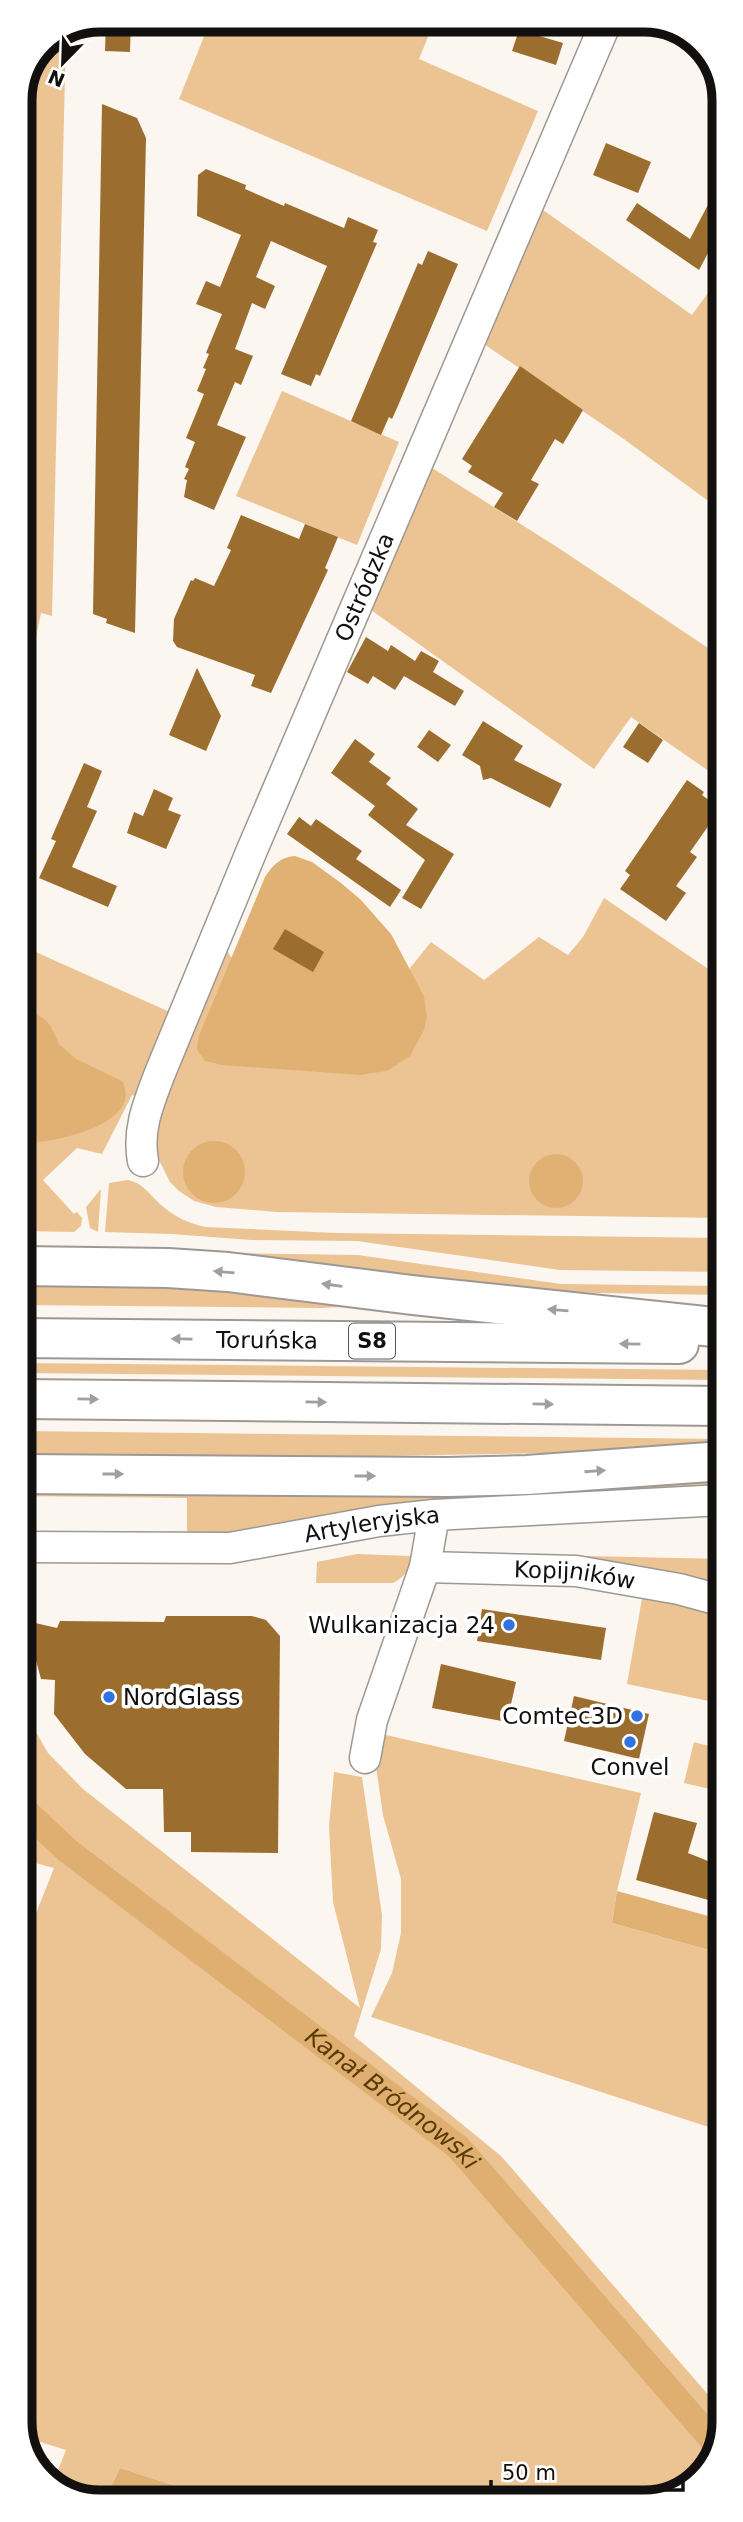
<svg xmlns="http://www.w3.org/2000/svg" width="743" height="2522" viewBox="0 0 743 2522" font-family="'DejaVu Sans',sans-serif">
<style>
.green{fill:#ecc493}
.forest{fill:#e1b173}
.lines{fill:none;stroke-linecap:round;stroke-linejoin:round}
.canal{stroke:#dfaf71;stroke-width:26}
.building{fill:#9b6e2f}
.minor-casing{stroke:#9d9893;stroke-width:33}
.highway-casing{stroke:#9d9893;stroke-width:42}
.minor{stroke:#fff;stroke-width:30}
.highway{stroke:#fff;stroke-width:38}
.oneway{fill:#a09f9f}
.poi-dot{fill:#3373e1;stroke:#fff;stroke-width:2.5}
.labels{text-anchor:middle;dominant-baseline:central;stroke-width:7;stroke-linejoin:round;paint-order:stroke}
.shield{fill:#fff;stroke:#595856;stroke-width:2}
.shield-label{font-size:21px;font-weight:bold;fill:#12100e}
.street-label{font-size:23px;fill:#12100e;stroke:#fff}
.poi-label{font-size:23px;fill:#12100e;stroke:#fff;text-anchor:end}
.water-label{font-size:24px;font-style:italic;fill:#593905;stroke:#fff}
.rim{fill:none;stroke:#12100e;stroke-width:9}
</style>
<rect width="100%" height="100%" fill="#fbf6f0"/>
<g class="green">
<polygon points="211,19 435,20 419,59 538,111 487,231 179,99"/>
<polygon points="66,33 52,616 41,613 20,713 19,399 31,71 43,42"/>
<polygon points="543,210 692,315 715,283 722,288 722,511 621,437 481,342"/>
<polygon points="282,391 399,442 357,545 236,496"/>
<polygon points="429,466 560,549 723,658 723,781 631,717 594,769 371,610"/>
<polygon points="604,898 723,979 723,1218 277,1212 216,1207 194,1201 179,1191 170,1182 156,1154 156,1117 224,947 273,1015 381,1004 431,942 484,980 539,937 568,955 583,937"/>
<polygon points="20,945 172,1013 138,1097 132,1095 102,1154 77,1148 43,1180 74,1214 77,1212 82,1218 81,1226 74,1232 20,1231"/>
<path d="M 128,1180 C 143,1183 149,1194 160,1204 C 173,1216 189,1224 206,1227 L 336,1233 L 723,1238 L 723,1272 L 560,1270 L 357,1241 L 251,1240 L 172,1234 L 105,1232 L 109,1183 Z"/>
<polygon points="101,1189 98,1232 90,1228 86,1207"/>
<polygon points="226,1253 358,1255 561,1284 723,1286 723,1295 540,1292"/>
<polygon points="20,1282 182,1284 359,1306 322,1308 20,1305"/>
<polygon points="20,1363 723,1370 723,1380 20,1373"/>
<polygon points="20,1431 723,1439 723,1450 320,1457 20,1454"/>
<polygon points="723,1481 723,1494 187,1537 187,1498 20,1496 20,1488 545,1493"/>
<polygon points="446,1553 723,1559 723,1592"/>
<path d="M 357,1554 L 410,1556 C 409,1570 406,1576 393,1583 L 316,1583 L 317,1562 Z"/>
<polygon points="643,1593 723,1606 723,1704 627,1684"/>
<polygon points="20,1704 48,1753 83,1789 360,2008 333,1902 329,1826 334,1772 362,1777 382,1915 381,1949 354,2036 501,2156 724,2413 724,2423 704,2475 660,2501 226,2502 120,2468 103,2503 94,2503 52,2485 66,2450 21,2436 21,1951 54,1868 20,1859"/>
<polygon points="723,1722 723,1792 684,1783 694,1742 716,1748"/>
<polygon points="386,1735 641,1793 617,1891 612,1923 723,1954 724,2132 371,2017 392,1973 401,1933 401,1879 383,1815 376,1767 376,1752"/>
</g>
<g class="forest">
<path d="M 295,856 L 312,862 L 341,883 L 361,900 L 391,934 L 424,996 L 427,1017 L 424,1030 L 410,1056 L 387,1071 L 373,1073 L 360,1075 L 222,1065 L 205,1061 L 197,1050 L 198,1038 L 265,877 C 273,865 280,857 295,856 Z"/>
<path d="M 20,1004 L 43,1018 L 50,1025 L 59,1044 L 76,1059 L 122,1081 C 146,1125 48,1145 20,1143 Z"/>
<circle cx="214" cy="1172" r="31"/>
<circle cx="556" cy="1181" r="27"/>
<polygon points="617,1891 723,1920 723,1954 612,1923"/>
<polygon points="120,2468 226,2502 103,2503"/>
</g>
<g class="lines">
<path class="canal" id="s1" d="M 20,1806 L 68,1851 L 458,2147 L 716,2444"/>
</g>
<g class="building">
<polygon points="106,19 131,19 130,52 105,51"/>
<polygon points="519,30 563,43 556,65 512,51"/>
<polygon points="102,104 137,118 146,138 135,633 106,623 107,619 93,614"/>
<polygon points="606,143 651,162 638,193 593,175"/>
<polygon points="206,169 246,185 245,189 284,206 285,203 344,228 348,217 378,230 373,242 377,243 320,376 316,374 311,386 281,374 327,266 271,241 256,277 275,286 265,309 252,303 235,349 253,356 241,385 235,382 217,425 246,437 214,510 184,497 187,480 184,479 189,469 185,467 195,442 186,438 204,394 197,391 206,369 203,368 209,354 206,353 222,314 196,304 206,281 220,287 241,235 197,216 198,175"/>
<polygon points="722,178 722,227 699,270 626,220 637,203 690,239"/>
<polygon points="428,251 458,264 397,408 392,419 389,417 381,435 351,421 418,263 422,265"/>
<polygon points="520,366 583,410 563,444 555,439 531,480 539,484 517,521 494,507 503,493 468,472 472,466 462,459"/>
<polygon points="241,515 299,539 305,524 338,537 325,568 328,570 271,693 251,686 255,675 177,647 173,641 174,619 191,580 193,581 195,578 214,586 231,550 227,548"/>
<polygon points="366,637 388,651 391,645 415,661 421,651 439,661 433,672 464,691 455,706 404,676 395,690 373,676 368,684 347,672"/>
<polygon points="197,668 221,716 206,751 169,735"/>
<polygon points="483,721 523,746 514,760 562,784 550,808 491,778 483,780 480,766 462,755"/>
<polygon points="639,723 663,740 648,763 623,747"/>
<polygon points="429,730 451,745 438,762 417,747"/>
<polygon points="355,739 375,754 369,762 391,778 386,784 418,809 406,825 454,854 421,909 402,898 425,860 368,815 375,806 331,773"/>
<polygon points="84,763 102,771 87,807 97,811 72,867 117,886 108,907 39,878 56,841 51,839"/>
<polygon points="687,780 704,792 702,795 714,804 716,815 690,852 697,857 676,886 686,893 666,921 620,889 630,875 625,871"/>
<polygon points="154,789 173,798 168,810 181,815 166,849 127,833 134,812 143,816"/>
<polygon points="299,817 311,826 316,819 362,851 356,859 401,890 390,907 287,834"/>
<polygon points="285,929 324,952 313,972 273,949"/>
<polygon points="482,1609 606,1628 601,1660 477,1641"/>
<polygon points="166,1616 252,1616 266,1620 280,1636 278,1853 191,1852 191,1832 164,1832 163,1789 126,1789 85,1754 54,1714 55,1680 41,1679 35,1657 31,1622 57,1628 60,1621 164,1622"/>
<polygon points="441,1664 516,1682 507,1722 432,1708"/>
<polygon points="574,1696 649,1714 639,1759 564,1741"/>
<polygon points="654,1812 697,1823 688,1853 723,1867 723,1904 636,1880"/>
</g>
<g class="lines">
<defs>
<g id="minor">
<path id="s2" d="M 143,1161 C 137,1129 149,1102 160,1073 L 252,850 L 607,20"/>
<path id="s3" d="M 20,1547 L 230,1548 L 379,1521 L 434,1515 L 723,1500"/>
<path id="s4" d="M 425,1567 L 576,1571 L 679,1589 L 723,1601"/>
<polyline points="365,1758 372,1720 425,1567 434,1515"/>
</g>
<g id="highway">
<polyline points="20,1266 168,1268 228,1272 412,1295 723,1328"/>
<path id="s5" d="M 20,1338 L 679,1344"/>
<polyline points="20,1399 723,1406"/>
<polyline points="20,1474 448,1477 527,1475 723,1461"/>
</g>
</defs>
<use href="#minor" class="minor-casing"/>
<use href="#highway" class="highway-casing"/>
<use href="#minor" class="minor"/>
<use href="#highway" class="highway"/>
</g>
<defs><path id="oneway-solid" d="M-6-.8H1V-3.2L6.5 0L1 3.2V.8H-6Z" transform="scale(1.75)"/></defs>
<g class="oneway">
<use href="#oneway-solid" transform="translate(224 1272) rotate(-175)"/>
<use href="#oneway-solid" transform="translate(332 1285) rotate(-172)"/>
<use href="#oneway-solid" transform="translate(558 1310) rotate(-175)"/>
<use href="#oneway-solid" transform="translate(182 1339) rotate(-179)"/>
<use href="#oneway-solid" transform="translate(630 1344) rotate(-179)"/>
<use href="#oneway-solid" transform="translate(88 1399) rotate(1)"/>
<use href="#oneway-solid" transform="translate(316 1402) rotate(1)"/>
<use href="#oneway-solid" transform="translate(543 1404) rotate(1)"/>
<use href="#oneway-solid" transform="translate(595 1471) rotate(-4)"/>
<use href="#oneway-solid" transform="translate(113 1474)"/>
<use href="#oneway-solid" transform="translate(365 1476)"/>
</g>
<g class="poi-dot">
<circle cx="509" cy="1625" r="7"/>
<circle cx="109" cy="1697" r="7"/>
<circle cx="637" cy="1716" r="7"/>
<circle cx="630" cy="1742" r="7"/>
</g>
<g class="labels">
<rect class="shield" x="349" y="1323.5" width="46" height="35" rx="5"/>
<g class="shield-label">
<text x="372" y="1341">S8</text>
</g>
<g class="street-label">
<text stroke="none"><textPath href="#s2" startOffset="618">Ostródzka</textPath></text>
<text stroke="none"><textPath href="#s5" startOffset="247">Toruńska</textPath></text>
<text stroke="none"><textPath href="#s3" startOffset="354">Artyleryjska</textPath></text>
<text stroke="none"><textPath href="#s4" startOffset="150">Kopijników</textPath></text>
</g>
<g class="poi-label">
<text x="495" y="1625">Wulkanizacja 24</text>
<text x="123" y="1697" text-anchor="start">NordGlass</text>
<text x="623" y="1716">Comtec3D</text>
<text x="630" y="1767" text-anchor="middle">Convel</text>
</g>
<g class="water-label">
<text stroke="none"><textPath href="#s1" startOffset="474">Kanał Bródnowski</textPath></text>
</g>
</g>
<path d="M0 0H743V2522H0ZM100 32H644A68 68 0 0 1 712 100V2422A68 68 0 0 1 644 2490H100A68 68 0 0 1 32 2422V100A68 68 0 0 1 100 32Z" fill="#fff" fill-rule="evenodd"/>
<path class="rim" d="M100 32H644A68 68 0 0 1 712 100V2422A68 68 0 0 1 644 2490H100A68 68 0 0 1 32 2422V100A68 68 0 0 1 100 32Z"/>
<g transform="translate(63 63) rotate(203)" stroke="#ffffff" stroke-width="5" paint-order="stroke">
<path d="M0-5L12 26L0 18L-12 26Z" fill="#12100e"/>
<text y="-10" font-size="19" font-weight="bold" text-anchor="middle" fill="#12100e">N</text>
</g>
<path d="M491 2480v10h192v-10" fill="none" stroke="#12100e" stroke-width="3.5"/>
<text x="502" y="2480" font-size="21" fill="#12100e" stroke="#ffffff" stroke-width="5" paint-order="stroke">50 m</text>
</svg>
